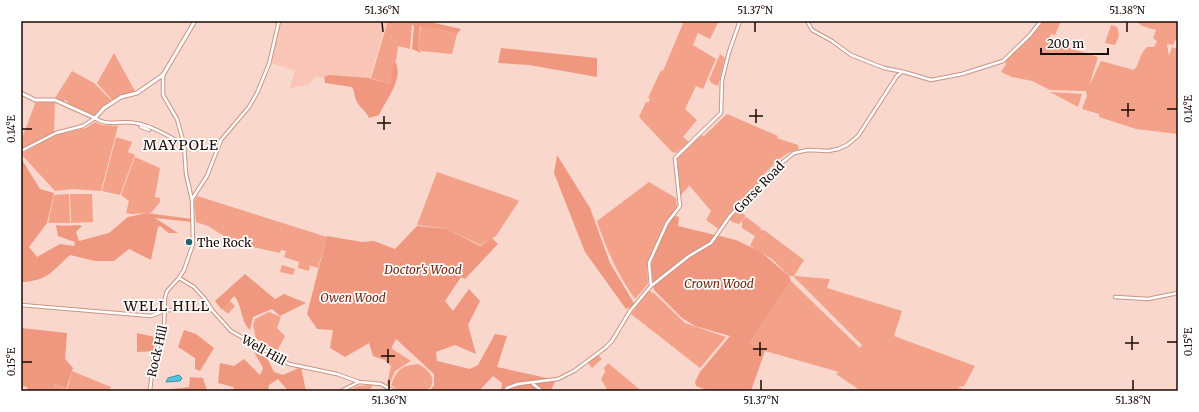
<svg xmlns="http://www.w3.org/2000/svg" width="1199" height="412" viewBox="0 0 1199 412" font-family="Merriweather,serif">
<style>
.built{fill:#f9c5b6}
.green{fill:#f4a189}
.forest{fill:#ef987f}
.water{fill:#4fc5e2;stroke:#408da0}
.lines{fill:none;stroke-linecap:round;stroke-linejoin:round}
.minor-casing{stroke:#c99484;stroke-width:4.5}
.tertiary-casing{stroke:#c99484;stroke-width:5}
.minor{stroke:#fff;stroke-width:2.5}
.tertiary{stroke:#fff;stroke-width:3}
.ticks{fill:none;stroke:#1c0a05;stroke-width:1.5}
.poi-dot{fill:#1e6474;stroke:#fff;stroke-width:1.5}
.labels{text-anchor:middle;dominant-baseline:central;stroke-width:3.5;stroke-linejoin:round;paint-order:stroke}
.street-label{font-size:12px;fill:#1c0a05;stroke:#fff}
.poi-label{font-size:12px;fill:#1c0a05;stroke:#fff;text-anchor:start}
.park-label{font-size:12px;font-style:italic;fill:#742710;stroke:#fff}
.quarter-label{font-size:14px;letter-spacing:1px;fill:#1c0a05;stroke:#fff}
.neatline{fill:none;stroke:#1c0a05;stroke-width:1.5}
.ticks-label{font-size:10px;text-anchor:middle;fill:#1c0a05}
</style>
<rect width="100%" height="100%" fill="#f9d7cc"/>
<polygon class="built" points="280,21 387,21 366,90 323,77 316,77 308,85 290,88 295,70 270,63"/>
<g class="green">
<polygon points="388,21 409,22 412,24 410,49 398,46 396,62 395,60 390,84 371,78"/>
<polygon points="684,21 719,21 710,39 698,33 693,45 716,59 703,89 696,86 685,109 697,120 683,137 689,142 676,153 672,152 639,117 646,102 649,102 650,99 648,98 661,70 663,71"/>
<path d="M 1044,21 L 1061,21 L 1055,35 L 1051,34 L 1048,41 L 1098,57 L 1089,86 L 1101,61 L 1134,70 C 1141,62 1137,58 1147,47 L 1154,47 L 1157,41 L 1153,38 L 1156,30 L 1142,26 L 1136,21 L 1178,21 L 1178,35 L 1173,45 L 1167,44 L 1169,56 L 1172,47 L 1178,49 L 1178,134 L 1136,129 L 1099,117 L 1099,114 L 1082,109 L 1087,96 L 1086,91 L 1050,90 L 1032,81 L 1012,77 L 1001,72 L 1006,64 L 1005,61 L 1032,36 Z"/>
<polygon points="1111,25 1117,27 1119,36 1115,45 1105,43"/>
<polygon points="421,26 434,28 457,34 452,54 421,51 418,46"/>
<polygon points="114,53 135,91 121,95 113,101 97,83"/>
<polygon points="720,54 725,58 718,86 711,83 711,82 709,80"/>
<polygon points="72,71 94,83 112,101 94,116 67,104 68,102 65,100 64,102 55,98"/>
<polygon points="1050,92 1082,94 1078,107"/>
<polygon points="36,101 55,102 54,132 21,150 21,141"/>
<polygon points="727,114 778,136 777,138 798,145 799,149 788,153 778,160 758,180 760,182 719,229 706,220 711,211 688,184 689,186 680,196 677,157 700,135 704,136"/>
<polygon points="95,122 102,125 118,126 101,191 73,189 55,191 21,154 56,135 86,128"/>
<polygon points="116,137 132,142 128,152 135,155 120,195 102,191"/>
<polygon points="135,157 160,168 155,197 160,198 160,202 151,213 131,214 126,213 129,201 121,195"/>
<polygon points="437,172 512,198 519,201 496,236 480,245 447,229 417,225"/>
<path d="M 649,182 L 676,198 L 677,209 L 668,219 L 659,236 L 647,264 L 648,284 L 635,299 C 618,275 606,249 597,221 Z"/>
<polygon points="69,194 70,223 48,223 54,195"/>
<polygon points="70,194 92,194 93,222 71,223"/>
<polygon points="197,196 327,237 318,268 284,257 286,251 281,250 280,253 235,243 208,226 196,222 194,202"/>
<polygon points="737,210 746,216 739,224 732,222 730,219"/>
<polygon points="746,217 761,228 760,230 764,230 804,260 794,276 830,279 827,288 902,311 894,336 975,366 964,386 958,387 967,391 861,391 836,374 839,372 765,351 749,343 791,281 860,348 862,345 793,276 789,276 772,259 750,246 755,236 742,228 742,221"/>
<polygon points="299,262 310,265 309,271 298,268"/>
<polygon points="282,265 295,269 293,275 280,272"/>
<polygon points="649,291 654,293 685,323 726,337 700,368 631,314"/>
<polygon points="229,300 235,306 228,314 222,309"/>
<polygon points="269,312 281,317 277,328 285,336 275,355 269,346 256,339 253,325 255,319"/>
<polygon points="391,348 411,361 395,371 389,385 387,384 391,366 385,361"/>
<polygon points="598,355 602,359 592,368 588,363"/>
<polygon points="608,363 638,388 642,391 608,391 601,379 605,372 604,368"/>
<path d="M 418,364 C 429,369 439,381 427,391 L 399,391 L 391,385 C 398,368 401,366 418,364 Z"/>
<polygon points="72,371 111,387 109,391 52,391 55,384 67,390"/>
<polygon points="373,385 369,391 348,391 358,386"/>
</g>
<g class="forest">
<polygon points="407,21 426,21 461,29 457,34 434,28 420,27 418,46 421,53 412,49 414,26"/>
<polygon points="501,48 597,58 597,77 529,65 498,63"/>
<path d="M 394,60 C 406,76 386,100 379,115 L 369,118 C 366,111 358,106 356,100 C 354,95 355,92 352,87 L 325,83 L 324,77 L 329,75 L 369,78 L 390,84 Z"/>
<polygon points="557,155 590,208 610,263 635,305 626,309 585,252 554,173"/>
<path d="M 21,158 L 40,189 L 54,193 L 47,223 L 29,247 L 37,257 L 60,244 L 74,246 L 75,242 L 58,236 L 56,225 C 65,227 78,224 82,226 L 76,232 L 79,241 L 109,233 L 128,217 L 147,213 L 192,219 L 192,222 L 155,218 L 178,233 L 169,233 L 160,226 L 158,227 L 151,260 L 129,249 L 114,261 L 95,261 L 70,255 C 51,272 48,281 21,282 Z"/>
<polygon points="675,216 679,217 678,226 736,240 761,252 789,276 791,281 749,343 765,351 751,391 710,391 696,386 695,382 700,372 730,336 695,326 682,318 654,290 651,264 668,223"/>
<polygon points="417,226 447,229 480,246 492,238 498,244 465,279 461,277 445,301 453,311 469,289 480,301 468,325 476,354 455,345 436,352 437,361 470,369 478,365 495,334 507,336 497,367 556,380 551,390 552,391 501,391 502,383 493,376 479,391 430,391 434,385 434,374 396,339 385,360 373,356 369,343 345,357 330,348 333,330 317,329 307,314 327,236 362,242 374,241 395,249"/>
<path d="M 245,274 L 275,299 L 284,294 L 306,303 L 280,316 L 272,309 L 253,317 L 250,330 C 240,321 243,306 234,296 L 222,310 L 215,301 Z"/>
<polygon points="21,328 67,333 65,359 73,368 66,389 55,384 52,391 28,391 27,387 21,386"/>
<polygon points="184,330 196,334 214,348 200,371 195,369 195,358 178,347"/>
<polygon points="137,333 159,338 156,351 137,352"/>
<polygon points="254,352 267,358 274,372 283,375 301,367 306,391 288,391 278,379 269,385 268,391 235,391 233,387 218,383 220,363 234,366 244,359 260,375 263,368"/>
<polygon points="190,377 203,378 207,391 155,391 189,387"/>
</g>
<polygon class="water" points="179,375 182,378 180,381 166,382 168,378"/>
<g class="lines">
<defs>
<g id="minor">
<polyline points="807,21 812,30 832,41 851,55 884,68 904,72 931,80 962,74 1003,61 1030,35 1041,21"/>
<polyline points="141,124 141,127 149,130"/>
<path d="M 21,151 L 56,133 L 83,126 L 95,118 C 107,127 121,120 135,123 C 153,126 168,136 183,144"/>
<polyline points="192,199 207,176 221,140 249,107 257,93 269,64 279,21"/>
<polyline points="179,278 194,287 205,299 212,310 231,331 289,364 337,374 359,382 381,384 394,391"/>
<polyline points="651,286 649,263 667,223 680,206 675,158 721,113 722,80 729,52 740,21"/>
<polyline points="1115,297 1148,299 1178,293"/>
<polyline points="21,305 151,316 167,310 212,310"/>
<polyline points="533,384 542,391"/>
<polyline points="150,391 153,362 164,328 165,298 167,291 179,278 184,270 193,244 192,200 186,174 184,144 177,119 163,95 163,75"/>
<polyline points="341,391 359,382"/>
<polyline points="505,391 507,388 518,384 558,379 574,371 605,348 612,341 630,311 651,286 689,256 711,243 730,216 774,169 794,153 808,150 828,151 838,149 847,145 858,136 897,76 902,72"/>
</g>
<polyline id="tertiary" points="21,93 35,100 55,100 95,118 104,108 121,97 137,93 163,75 195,21"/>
</defs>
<use href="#minor" class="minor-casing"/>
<use href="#tertiary" class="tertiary-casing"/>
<use href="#minor" class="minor"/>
<use href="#tertiary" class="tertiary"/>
</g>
<path class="ticks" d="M 382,22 L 383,32M 755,22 L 755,32M 1127,22 L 1127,32M 1128,103 L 1128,117M 756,109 L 756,123M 1167,109 L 1177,109M 1121,110 L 1135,110M 384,116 L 384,130M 749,116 L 763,116M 377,123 L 391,123M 22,129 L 32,129M 1132,336 L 1132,350M 760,342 L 760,356M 1167,342 L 1177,342M 1125,343 L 1139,343M 388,349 L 388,363M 753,349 L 767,349M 381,356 L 395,356M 22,362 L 32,362M 389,380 L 389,390M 761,380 L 761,390M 1133,380 L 1133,390"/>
<circle class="poi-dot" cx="189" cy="242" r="4"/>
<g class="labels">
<g class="street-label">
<text transform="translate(759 187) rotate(-46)">Gorse Road</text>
<text transform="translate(264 350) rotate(29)">Well Hill</text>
<text transform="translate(157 351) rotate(-77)">Rock Hill</text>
</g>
<g class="poi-label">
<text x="197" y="242">The Rock</text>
</g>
<g class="park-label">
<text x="423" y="269">Doctor's Wood</text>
<text x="719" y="283">Crown Wood</text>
<text x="353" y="297">Owen Wood</text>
</g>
<g class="quarter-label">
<text x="181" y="145">MAYPOLE</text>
<text x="167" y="306">WELL HILL</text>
</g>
</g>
<rect width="1199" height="412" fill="none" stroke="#ffffff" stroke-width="44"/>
<path d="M1041 48v6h67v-6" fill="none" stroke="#1c0a05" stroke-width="2"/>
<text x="1047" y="48" font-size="12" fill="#1c0a05" stroke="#ffffff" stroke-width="3" paint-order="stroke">200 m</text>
<rect x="22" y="22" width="1155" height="368" class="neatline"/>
<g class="ticks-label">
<text x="382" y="14">51.36°N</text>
<text x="755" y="14">51.37°N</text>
<text x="1127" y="14">51.38°N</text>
<text transform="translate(1188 109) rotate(-90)" y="4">0.14°E</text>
<text transform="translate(11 129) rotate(-90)" y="4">0.14°E</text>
<text transform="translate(1188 342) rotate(-90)" y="4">0.15°E</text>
<text transform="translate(11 362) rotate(-90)" y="4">0.15°E</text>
<text x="389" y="404">51.36°N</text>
<text x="761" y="404">51.37°N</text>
<text x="1133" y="404">51.38°N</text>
</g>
</svg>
